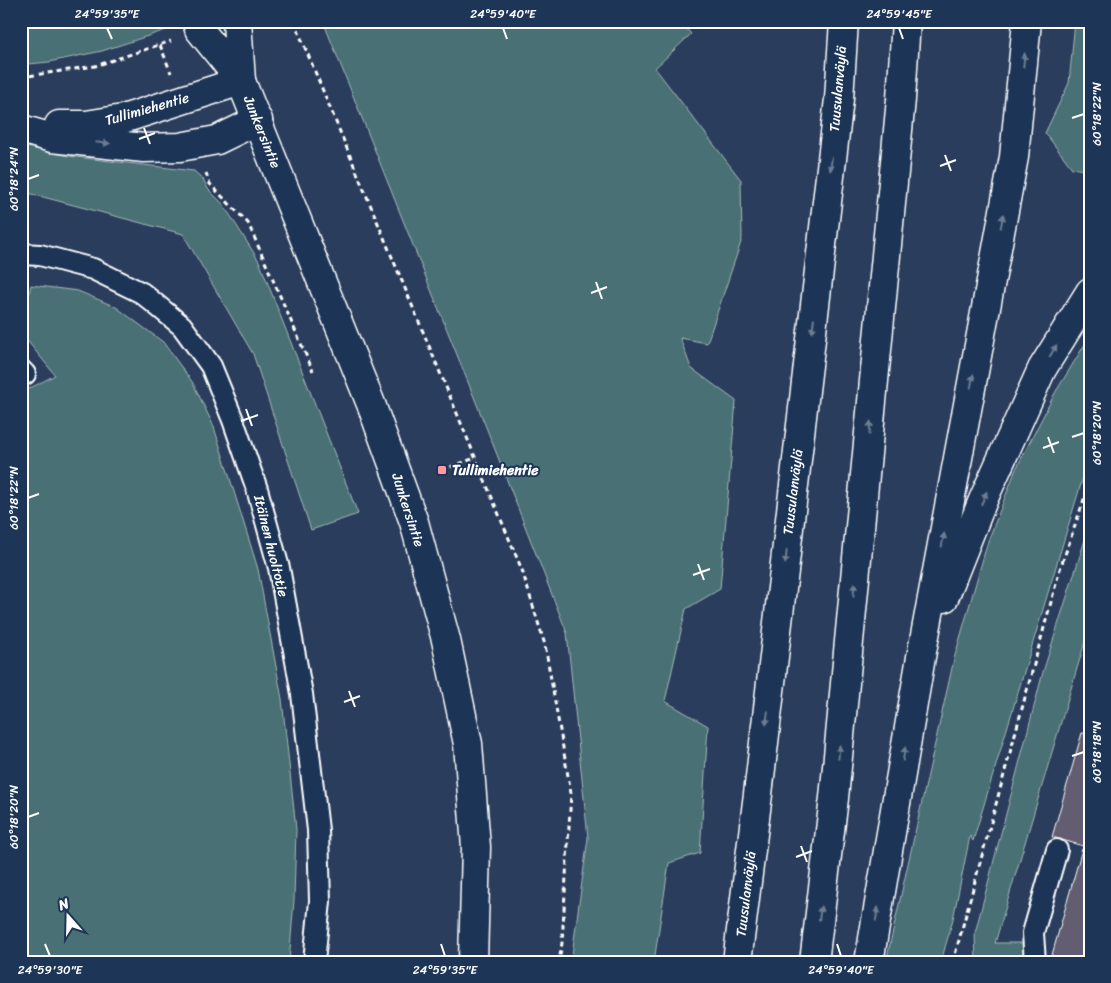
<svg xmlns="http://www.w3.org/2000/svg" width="1111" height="983" viewBox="0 0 1111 983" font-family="Sriracha,sans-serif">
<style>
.green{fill:#4a7174;stroke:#a4b8ba}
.building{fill:#625d70;stroke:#fff}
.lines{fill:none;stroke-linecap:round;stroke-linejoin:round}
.service-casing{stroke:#fff;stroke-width:24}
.minor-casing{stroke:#fff;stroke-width:31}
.secondary-casing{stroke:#fff;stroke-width:31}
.motorway-casing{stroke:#fff;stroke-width:31}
.path{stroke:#fff;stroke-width:3;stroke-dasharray:5 4;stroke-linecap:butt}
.service{stroke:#1d3557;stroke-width:20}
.minor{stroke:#1d3557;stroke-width:28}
.secondary{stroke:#1d3557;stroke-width:28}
.motorway{stroke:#1d3557;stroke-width:28}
.oneway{fill:#6c7c92}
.ticks{fill:none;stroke:#fff;stroke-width:2}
.poi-dot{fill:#ff9aa2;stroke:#1d3557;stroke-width:2}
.labels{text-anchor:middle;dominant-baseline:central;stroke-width:4;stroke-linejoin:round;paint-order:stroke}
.street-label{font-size:14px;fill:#fff;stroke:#1d3557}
.poi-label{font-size:14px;font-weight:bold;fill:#fff;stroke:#1d3557;text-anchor:start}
.neatline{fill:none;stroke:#fff;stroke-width:2}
.ticks-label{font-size:12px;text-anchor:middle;fill:#fff}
</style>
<rect width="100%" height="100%" fill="#2b3d5c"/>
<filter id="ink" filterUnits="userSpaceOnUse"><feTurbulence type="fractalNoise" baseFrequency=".02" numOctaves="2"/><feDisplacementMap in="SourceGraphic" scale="10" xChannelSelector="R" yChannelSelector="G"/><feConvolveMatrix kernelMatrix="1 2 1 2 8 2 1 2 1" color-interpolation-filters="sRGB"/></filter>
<g filter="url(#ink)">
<g class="green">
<polygon points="21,21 179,21 173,22 169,29 102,51 49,62 29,64 21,60"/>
<polygon points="323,21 680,21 691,34 655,68 741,180 742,239 707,343 680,338 691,368 736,401 720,589 686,609 665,701 708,726 700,853 669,863 654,962 571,962 588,838 567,633 492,442"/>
<polygon points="1075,21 1090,21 1090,171 1072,168 1045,133 1069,83"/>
<polygon points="21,145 68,156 194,171 203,179 208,189 223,204 259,261 358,514 311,530 253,354 183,234 28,193 21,189"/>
<polygon points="31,285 78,291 116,307 163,342 193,383 214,427 258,569 282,699 296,829 294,900 289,962 21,962 21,393 55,375 21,333 21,327"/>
<polygon points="1090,336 1090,454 973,841 970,836 953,919 941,962 886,962 954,659 988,541 1016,469 1055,393"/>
<polygon points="1090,524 1090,625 995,943 1022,943 1026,962 976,962 975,933 1043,672"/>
</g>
<g class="building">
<polygon points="1082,733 1090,734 1090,848 1052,837"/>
<polygon points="1082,849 1090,850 1090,962 1050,962"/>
</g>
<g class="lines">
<defs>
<g id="service">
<polyline points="21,254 40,255 93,269 142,293 182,326 211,366 233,420 257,489 279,568 302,694 318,830 320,901 314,962"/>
<polyline points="21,370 25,374"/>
<polyline points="1035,962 1033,933 1057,850"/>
</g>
<g id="minor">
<polyline points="59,125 86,125 123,119 241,81"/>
<polyline points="21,129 52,138 144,148 180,147 217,140 258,120"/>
</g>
<g id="secondary">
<polyline points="197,21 199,29 241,81 371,404 414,522 446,640 468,744 476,847 473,962"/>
<polyline points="237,21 241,81"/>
</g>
<g id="motorway">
<polyline points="944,598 983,500 1042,369 1090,292"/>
<polyline points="737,962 758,794 839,99 844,21"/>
<polyline points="814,962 834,798 901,99 906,21"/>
<polyline points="869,962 921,657 1014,157 1027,21"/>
</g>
</defs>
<use href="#service" class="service-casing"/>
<use href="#minor" class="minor-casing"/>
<use href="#secondary" class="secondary-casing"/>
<use href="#motorway" class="motorway-casing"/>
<g class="path">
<polyline points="294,21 522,570 545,645 571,793 562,943 559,962"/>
<polyline points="160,45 171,73"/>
<polyline points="21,77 95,66 171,41"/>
<polyline points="206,173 210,184 248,223 313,371"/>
<polyline points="442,470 475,458"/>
<polyline points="953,962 1060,569 1090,482"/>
</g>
<use href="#service" class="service"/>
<use href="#minor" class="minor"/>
<use href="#secondary" class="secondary"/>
<use href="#motorway" class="motorway"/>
</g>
<defs><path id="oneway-solid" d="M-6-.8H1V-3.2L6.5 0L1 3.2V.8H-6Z" transform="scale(1.25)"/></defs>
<g class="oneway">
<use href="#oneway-solid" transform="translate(1024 60) rotate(-84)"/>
<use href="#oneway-solid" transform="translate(103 143) rotate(6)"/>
<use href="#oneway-solid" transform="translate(831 164) rotate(97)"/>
<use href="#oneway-solid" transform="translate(1002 221) rotate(-79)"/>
<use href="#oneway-solid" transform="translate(813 326) rotate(97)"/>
<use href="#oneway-solid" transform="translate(1053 351) rotate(-59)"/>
<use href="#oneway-solid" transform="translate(972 381) rotate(-79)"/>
<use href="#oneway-solid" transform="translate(870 428) rotate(-85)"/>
<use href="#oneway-solid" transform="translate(984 498) rotate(-67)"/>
<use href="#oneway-solid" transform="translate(943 540) rotate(-79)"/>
<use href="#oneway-solid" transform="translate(786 557) rotate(97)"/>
<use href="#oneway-solid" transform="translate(854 590) rotate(-85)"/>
<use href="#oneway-solid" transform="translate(767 718) rotate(97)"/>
<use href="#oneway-solid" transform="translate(839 752) rotate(-85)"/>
<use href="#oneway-solid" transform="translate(904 754) rotate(-80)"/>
<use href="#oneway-solid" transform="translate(820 913) rotate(-83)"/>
<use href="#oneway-solid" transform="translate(877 914) rotate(-80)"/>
</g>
</g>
<path class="ticks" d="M 107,28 L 112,39M 503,28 L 507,39M 899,28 L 903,39M 1072,118 L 1084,114M 144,128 L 150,144M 139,139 L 155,133M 945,155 L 951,171M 940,166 L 956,160M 28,179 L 39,175M 596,282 L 602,299M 591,293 L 607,287M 246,409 L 252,426M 241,421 L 258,415M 1048,437 L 1054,453M 1072,437 L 1084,433M 1043,448 L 1059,442M 28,498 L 39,494M 698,564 L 704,580M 693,575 L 710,569M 349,691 L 355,707M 344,702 L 360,696M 1072,756 L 1084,752M 28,817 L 39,813M 801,846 L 807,862M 796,857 L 812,851M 45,944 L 50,956M 441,944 L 445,956M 837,944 L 841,956"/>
<rect class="poi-dot" x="437" y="465" width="10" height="10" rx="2.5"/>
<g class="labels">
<g class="street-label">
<text transform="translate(838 89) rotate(-85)">Tuusulanväylä</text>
<text transform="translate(147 109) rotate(-16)">Tullimiehentie</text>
<text transform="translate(262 132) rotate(68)">Junkersintie</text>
<text transform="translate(793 492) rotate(-83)">Tuusulanväylä</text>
<text transform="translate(408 510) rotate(72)">Junkersintie</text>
<text transform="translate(271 546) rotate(76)">Itäinen huoltotie</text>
<text transform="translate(746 894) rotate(-83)">Tuusulanväylä</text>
</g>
<g class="poi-label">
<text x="452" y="470">Tullimiehentie</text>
</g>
</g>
<rect width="1111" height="983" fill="none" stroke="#1d3557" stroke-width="55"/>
<g transform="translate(68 916) rotate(340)" stroke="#1d3557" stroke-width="4" paint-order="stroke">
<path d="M0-4L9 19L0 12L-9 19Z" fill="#ffffff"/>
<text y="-8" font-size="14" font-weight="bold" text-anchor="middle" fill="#ffffff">N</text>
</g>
<rect x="28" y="28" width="1056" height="928" class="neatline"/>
<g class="ticks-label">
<text x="107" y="18">24°59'35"E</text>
<text x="503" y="18">24°59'40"E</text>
<text x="899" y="18">24°59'45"E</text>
<text transform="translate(1097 114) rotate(-90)" y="4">60°18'22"N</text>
<text transform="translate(14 179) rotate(-90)" y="4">60°18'24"N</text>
<text transform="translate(1097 433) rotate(-90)" y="4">60°18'20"N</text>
<text transform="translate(14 498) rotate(-90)" y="4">60°18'22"N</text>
<text transform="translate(1097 752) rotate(-90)" y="4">60°18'18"N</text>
<text transform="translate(14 817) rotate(-90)" y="4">60°18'20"N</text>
<text x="50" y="974">24°59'30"E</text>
<text x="445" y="974">24°59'35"E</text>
<text x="841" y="974">24°59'40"E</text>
</g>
</svg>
